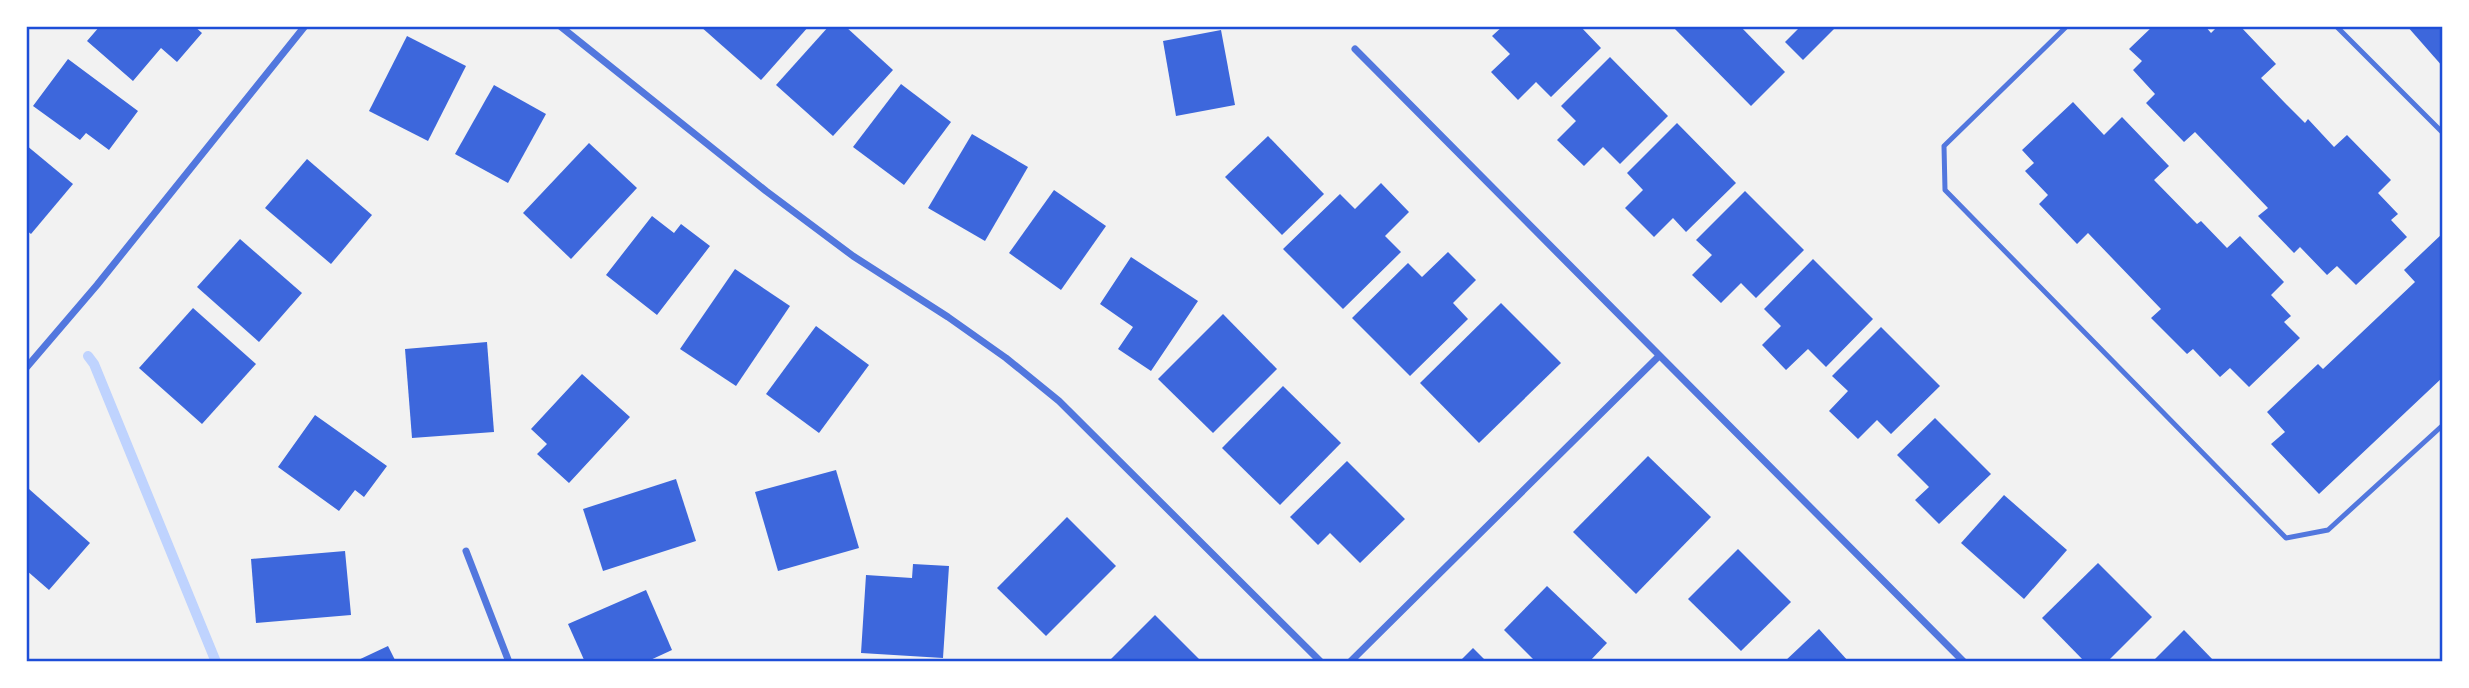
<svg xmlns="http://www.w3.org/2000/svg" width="2469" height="688" viewBox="0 0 2469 688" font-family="'Titillium Web',sans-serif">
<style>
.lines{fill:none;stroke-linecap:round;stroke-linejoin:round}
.stream{stroke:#bfd3fe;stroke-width:10}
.building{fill:#3d67dc}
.service{stroke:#5277de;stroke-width:5}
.minor{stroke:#5277de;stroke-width:7}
.neatline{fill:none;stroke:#1d4ed8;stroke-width:2.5}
</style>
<rect width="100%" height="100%" fill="#f2f2f2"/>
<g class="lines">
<polyline class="stream" points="88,356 94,364 216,662"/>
</g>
<g class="building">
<polygon points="100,26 194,26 202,33 177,62 161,48 133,81 87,41"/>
<polygon points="700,26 809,26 761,80"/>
<polygon points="829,26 845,26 893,70 833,136 776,85"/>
<polygon points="1503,26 1580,26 1601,48 1551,97 1536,82 1518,100 1491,72 1510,54 1492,36"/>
<polygon points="1672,26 1740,26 1785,72 1751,106"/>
<polygon points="1801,26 1837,26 1803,60 1785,42"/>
<polygon points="2153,26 2205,26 2211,33 2218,26 2240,26 2276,64 2261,78 2285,103 2305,123 2308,119 2334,147 2347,135 2391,180 2378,193 2398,214 2391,220 2407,237 2356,285 2337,266 2327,275 2300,247 2294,253 2258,216 2268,208 2195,132 2184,142 2146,103 2155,94 2133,70 2142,61 2129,49"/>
<polygon points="2407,26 2443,26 2443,67"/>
<polygon points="1221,30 1235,105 1176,116 1163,41"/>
<polygon points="407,36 466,66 428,141 369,111"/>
<polygon points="1610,57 1668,116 1620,164 1603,147 1584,166 1557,140 1576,121 1561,106"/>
<polygon points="68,59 138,111 109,150 86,133 80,140 33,106"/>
<polygon points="901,84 951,122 904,185 853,147"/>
<polygon points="494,85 546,114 508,183 455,154"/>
<polygon points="2073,102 2104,135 2122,117 2169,166 2154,180 2197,224 2201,221 2227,248 2240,236 2284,282 2271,295 2291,316 2284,322 2300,338 2249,387 2230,368 2220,377 2193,349 2187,354 2151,318 2161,309 2088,233 2077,244 2039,204 2048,195 2025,171 2034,163 2022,150"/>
<polygon points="1677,123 1736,183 1686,232 1673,218 1654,237 1625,208 1643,190 1627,173"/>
<polygon points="972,134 1028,167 985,241 928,208"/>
<polygon points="1268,136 1324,194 1282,235 1225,177"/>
<polygon points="589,143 637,188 571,259 523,213"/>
<polygon points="26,145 73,184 31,234 26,230"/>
<polygon points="307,159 372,215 331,264 265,208"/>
<polygon points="1381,183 1409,212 1385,236 1401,252 1343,309 1283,249 1340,194 1355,209"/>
<polygon points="1054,190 1106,226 1061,290 1009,253"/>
<polygon points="1745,191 1804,250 1756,298 1741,283 1721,303 1692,275 1712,255 1696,240"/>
<polygon points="652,216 674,233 681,224 710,246 657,315 606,275"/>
<polygon points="2443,233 2443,377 2319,494 2271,444 2285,432 2267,412 2318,364 2323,369 2415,282 2404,270"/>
<polygon points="240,239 302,293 259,342 197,287"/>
<polygon points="1448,252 1476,280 1453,303 1468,319 1410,376 1352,318 1408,263 1422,277"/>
<polygon points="1131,257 1198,301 1151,371 1118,349 1133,327 1100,304"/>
<polygon points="1813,259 1873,319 1826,367 1808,349 1786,370 1762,345 1781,326 1764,309"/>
<polygon points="735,269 790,306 736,386 680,349"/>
<polygon points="1501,303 1561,363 1479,443 1420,383"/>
<polygon points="193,308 256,364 202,424 139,368"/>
<polygon points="1223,314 1277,369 1213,433 1158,379"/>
<polygon points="816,326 869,365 819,433 766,394"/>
<polygon points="1881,327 1940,386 1891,434 1877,420 1858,439 1829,411 1848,391 1832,376"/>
<polygon points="487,342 494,432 412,438 405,349"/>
<polygon points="582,374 630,417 569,483 537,454 547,444 531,429"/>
<polygon points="1283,386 1341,443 1280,505 1222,448"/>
<polygon points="315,415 387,466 364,497 355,490 339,511 278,467"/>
<polygon points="1935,418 1991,474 1939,524 1915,500 1929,487 1897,455"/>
<polygon points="1648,456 1711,517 1636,594 1573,532"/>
<polygon points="1347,461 1405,519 1360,563 1330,533 1318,545 1290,517"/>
<polygon points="836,470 859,548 778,571 755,492"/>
<polygon points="676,479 696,541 603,571 583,509"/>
<polygon points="29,489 90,543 49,590 26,570 26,492"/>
<polygon points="2004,495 2067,550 2024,599 1961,543"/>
<polygon points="1067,517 1116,566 1046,636 997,588"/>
<polygon points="1738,549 1791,602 1741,651 1688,599"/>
<polygon points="345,551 351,615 256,623 251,559"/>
<polygon points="2098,563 2152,617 2107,662 2085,662 2042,618"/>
<polygon points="913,564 949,566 943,658 861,653 866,575 912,578"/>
<polygon points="1547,586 1607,643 1589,662 1536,662 1504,630"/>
<polygon points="646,590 672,650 646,662 585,662 568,624"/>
<polygon points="1155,615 1202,662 1111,662 1110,660"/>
<polygon points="1819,629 1849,662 1784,662"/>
<polygon points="2184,630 2215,662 2152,662"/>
<polygon points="388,646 396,662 354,662"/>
<polygon points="1473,648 1487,662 1459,662"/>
</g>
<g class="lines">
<g class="service">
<polyline points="2067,26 1944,146 1945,190 2286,538 2328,530 2443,425"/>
<polyline points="2336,26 2443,133"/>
</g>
<g class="minor">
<polyline points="560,26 766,191 853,256 948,317 1006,358 1059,401 1321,662"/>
<polyline points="1355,49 1964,662"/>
<polyline points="26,368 97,285 305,26"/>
<polyline points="466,551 509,662"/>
<polyline points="1350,662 1658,357"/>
</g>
</g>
<rect width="2469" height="688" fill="none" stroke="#ffffff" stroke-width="56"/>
<rect x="28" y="28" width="2413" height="632" class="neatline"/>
</svg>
